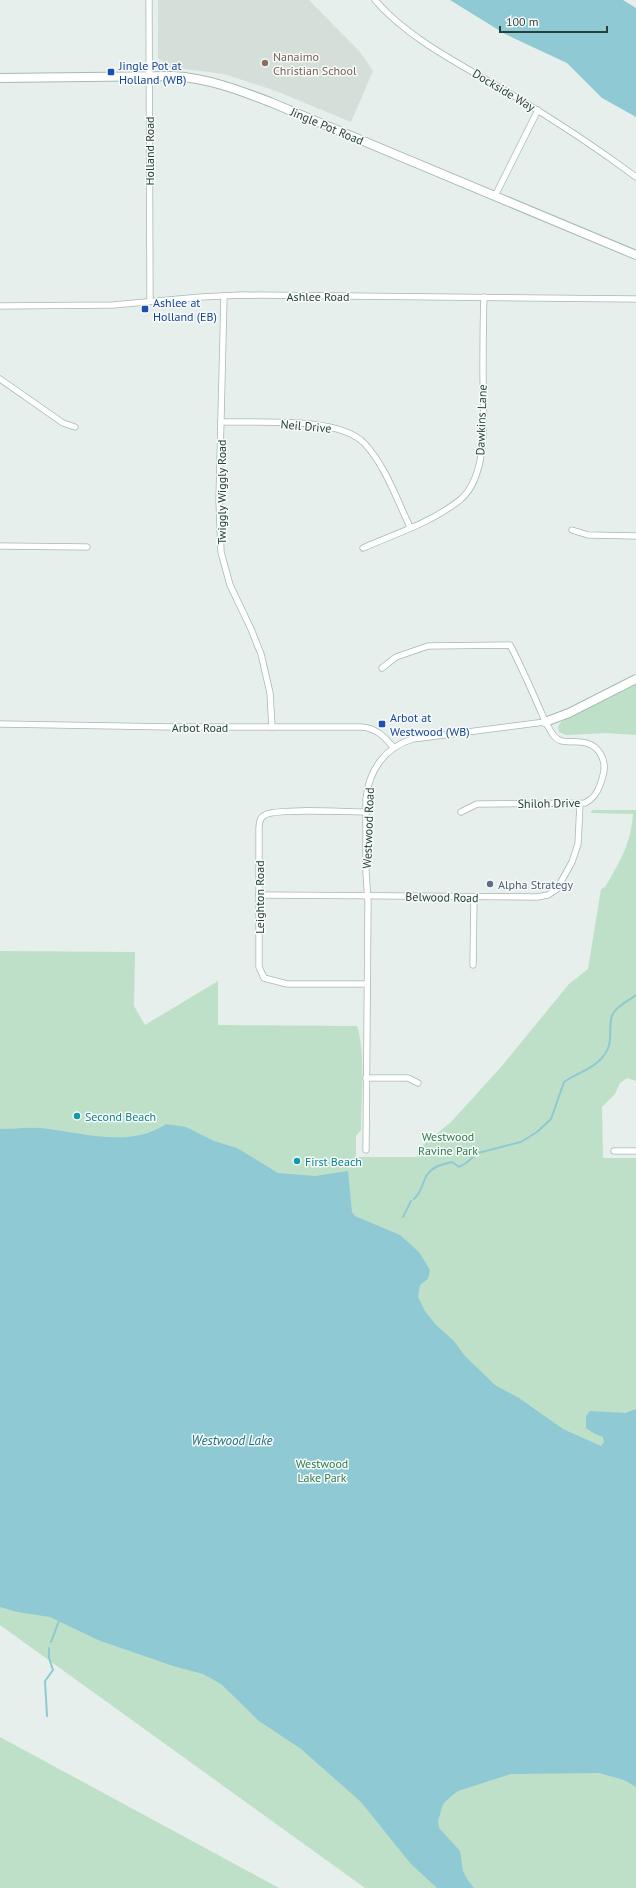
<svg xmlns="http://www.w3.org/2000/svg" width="636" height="1888" viewBox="0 0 636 1888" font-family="'PT Sans',sans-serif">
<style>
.built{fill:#d4dfda}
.green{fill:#bfe0c8}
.water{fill:#8ec9d4}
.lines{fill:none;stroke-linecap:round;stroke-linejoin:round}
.stream{stroke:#8ec9d4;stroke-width:2}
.street-casing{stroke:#a8b8b2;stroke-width:7}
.secondary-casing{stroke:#a4bbb3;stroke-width:10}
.street{stroke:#fff;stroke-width:5.5}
.secondary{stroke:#fff;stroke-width:8}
.education-dot{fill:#8d6e63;stroke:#f7fbf9;stroke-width:1.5}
.transit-dot{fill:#1a4fb4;stroke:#f7fbf9;stroke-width:1.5}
.service-dot{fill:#5c6f8a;stroke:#f7fbf9;stroke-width:1.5}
.culture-dot{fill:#0f9aa8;stroke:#f7fbf9;stroke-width:1.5}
.labels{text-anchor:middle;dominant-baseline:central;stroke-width:3;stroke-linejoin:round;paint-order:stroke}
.education-label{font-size:12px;fill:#785e54;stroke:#f7fbf9;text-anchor:start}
.transit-label{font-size:12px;fill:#164399;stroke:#f7fbf9;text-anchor:start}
.street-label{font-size:12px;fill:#24423a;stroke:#f7fbf9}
.service-label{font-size:12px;fill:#4e5e75;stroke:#f7fbf9;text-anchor:start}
.culture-label{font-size:12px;fill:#0d838f;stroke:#f7fbf9;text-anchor:start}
.park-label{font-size:12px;fill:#2d7a4b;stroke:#f7fbf9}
.water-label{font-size:13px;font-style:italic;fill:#1c6f80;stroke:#f7fbf9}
</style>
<rect width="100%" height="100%" fill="#e6efeb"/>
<polygon class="built" points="158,0 309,0 360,52 373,71 351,122 276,91 224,74 169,67 158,58"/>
<g class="green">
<polygon points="636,683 636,735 605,733 566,735 559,732 558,727 561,722"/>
<path d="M 593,810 L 636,810 L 636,1081 L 627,1078 L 620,1083 L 615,1094 L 602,1107 L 603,1158 L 636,1158 L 636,1888 L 365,1888 L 0,1625 L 0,951 L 135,952 L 134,1006 L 145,1025 L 218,981 L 218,1025 L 357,1026 C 366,1052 361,1101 361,1130 L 356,1136 L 356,1157 L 417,1157 L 417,1150 L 451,1122 L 501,1067 L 569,984 L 588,969 L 601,889 L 605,887 C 620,862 631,843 633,814 L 590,813 Z"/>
<polygon points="0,1737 279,1888 0,1888"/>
</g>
<g class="water">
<polygon points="450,0 623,0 636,8 636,117 602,98 567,63 505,34"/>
<path d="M 166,1124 L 186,1127 L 214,1141 L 237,1148 L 278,1173 L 315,1176 L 348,1171 L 352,1212 L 355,1216 L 400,1235 L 419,1252 L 430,1270 L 428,1279 L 420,1285 L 418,1297 L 425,1311 L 436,1325 L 454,1341 L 464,1355 L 495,1385 L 519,1398 L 563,1429 L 601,1446 L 604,1442 L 603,1437 L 595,1434 L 586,1428 L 586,1416 L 590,1411 L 625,1413 L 636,1409 L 636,1787 L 624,1780 L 599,1773 L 511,1774 L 458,1791 L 450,1797 L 443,1804 L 438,1821 L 439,1828 L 460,1851 L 463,1871 L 467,1879 L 474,1888 L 437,1888 L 411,1864 L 361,1802 L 301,1749 L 259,1721 L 221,1684 L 203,1674 L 173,1666 L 98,1640 L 50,1617 L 17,1612 L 0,1607 L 0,1129 C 13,1129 27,1127 40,1128 C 81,1132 129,1149 166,1124 Z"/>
</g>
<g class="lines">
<g class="stream">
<path d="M 414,1199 C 422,1192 422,1183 427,1175 C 433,1166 443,1164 452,1162 L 459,1167 L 466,1163 L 478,1153 L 521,1142 L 537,1132 L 551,1119 L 564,1082 C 578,1072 595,1069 605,1054 C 615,1041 606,1023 614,1012 C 619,1005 630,1000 636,995"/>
<polyline points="403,1217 411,1201"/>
<polyline points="51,1642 59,1621"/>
<polyline points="47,1716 45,1681 53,1670 49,1658 49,1648"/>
</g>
<defs>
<g id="street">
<polyline points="149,0 150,301"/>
<path d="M 375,0 C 410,41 468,68 514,96 C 556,121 597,148 636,177"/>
<polyline points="495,196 538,110"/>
<polyline points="224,296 219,500 221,552 230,585 251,629 261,654 270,693 272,727"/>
<polyline points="0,306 113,305 201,297 242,295 636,299"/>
<polyline points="0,379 63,423 75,427"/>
<path d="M 221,422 C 257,423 340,416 365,444 C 386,467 397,500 410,527"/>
<polyline points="572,530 588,535 636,536"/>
<polyline points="0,546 87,547"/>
<path d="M 363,548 C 395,534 433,522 461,499 C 490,474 483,408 483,373 C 483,348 483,322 484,297"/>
<path d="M 382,668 L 396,657 L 428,646 L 510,645 C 519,662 527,680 535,698 C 541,711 545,724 554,736 C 564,749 587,733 600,753 C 607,764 604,774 600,785 C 597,794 593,799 585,803 L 477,804 L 461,812"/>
<path d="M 0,724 L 174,727 L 361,727 C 376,728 384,736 393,747"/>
<path d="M 366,812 C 349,812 275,808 265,815 C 260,817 259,824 259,828 L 259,967 L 264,978 L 287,984 L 367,984"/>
<polyline points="259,895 537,897 548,895 557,889 572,862 578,844 580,804"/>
<polyline points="473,965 474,897"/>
<polyline points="366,1078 408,1078 418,1083"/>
<path d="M 366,1150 L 368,902 L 366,872 L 366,799 C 369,770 385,747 413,739 L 545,722"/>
<polyline points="614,1151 636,1151"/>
</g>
<g id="secondary">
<path d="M 0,78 L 173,76 C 207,78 239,90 270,102 L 636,255"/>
<polyline points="545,722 569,713 636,679"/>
</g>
</defs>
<use href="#street" class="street-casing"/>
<use href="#secondary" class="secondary-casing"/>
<use href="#street" class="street"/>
<use href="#secondary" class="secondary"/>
</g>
<circle class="education-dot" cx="265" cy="63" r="4"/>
<g class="transit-dot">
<rect x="107" y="68" width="8" height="8" rx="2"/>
<rect x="141" y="305" width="8" height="8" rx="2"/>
<rect x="378" y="720" width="8" height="8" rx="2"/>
</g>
<circle class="service-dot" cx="490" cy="884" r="4"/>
<g class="culture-dot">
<circle cx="77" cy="1116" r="4"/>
<circle cx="297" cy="1161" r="4"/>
</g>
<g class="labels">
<g class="education-label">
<text x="273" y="56">Nanaimo<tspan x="273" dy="14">Christian School</tspan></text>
</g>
<g class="transit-label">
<text x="119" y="65">Jingle Pot at<tspan x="119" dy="14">Holland (WB)</tspan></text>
<text x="153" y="302">Ashlee at<tspan x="153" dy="14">Holland (EB)</tspan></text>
<text x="390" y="717">Arbot at<tspan x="390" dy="14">Westwood (WB)</tspan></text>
</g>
<g class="street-label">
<text transform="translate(504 90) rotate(31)">Dockside Way</text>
<text transform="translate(327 126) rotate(23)">Jingle Pot Road</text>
<text transform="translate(149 151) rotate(-90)">Holland Road</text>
<text x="318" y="296">Ashlee Road</text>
<text transform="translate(481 420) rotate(-88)">Dawkins Lane</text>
<text transform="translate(306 426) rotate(5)">Neil Drive</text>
<text transform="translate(221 492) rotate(-90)">Twiggly Wiggly Road</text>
<text x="200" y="727">Arbot Road</text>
<text transform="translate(549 803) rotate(-1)">Shiloh Drive</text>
<text transform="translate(368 828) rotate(-88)">Westwood Road</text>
<text transform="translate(259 897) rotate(-90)">Leighton Road</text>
<text transform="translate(442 897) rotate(1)">Belwood Road</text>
</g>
<g class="service-label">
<text x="498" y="884">Alpha Strategy</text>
</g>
<g class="culture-label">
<text x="85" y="1116">Second Beach</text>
<text x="305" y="1161">First Beach</text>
</g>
<g class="park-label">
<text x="448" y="1136">Westwood<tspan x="448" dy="14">Ravine Park</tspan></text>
<text x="322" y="1463">Westwood<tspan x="322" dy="14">Lake Park</tspan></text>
</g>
<g class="water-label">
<text x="232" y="1440">Westwood Lake</text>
</g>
</g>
<path d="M500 26v6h107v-6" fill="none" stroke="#24423a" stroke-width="2"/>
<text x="506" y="26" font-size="12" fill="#24423a" stroke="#f7fbf9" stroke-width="3" paint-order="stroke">100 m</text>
</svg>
